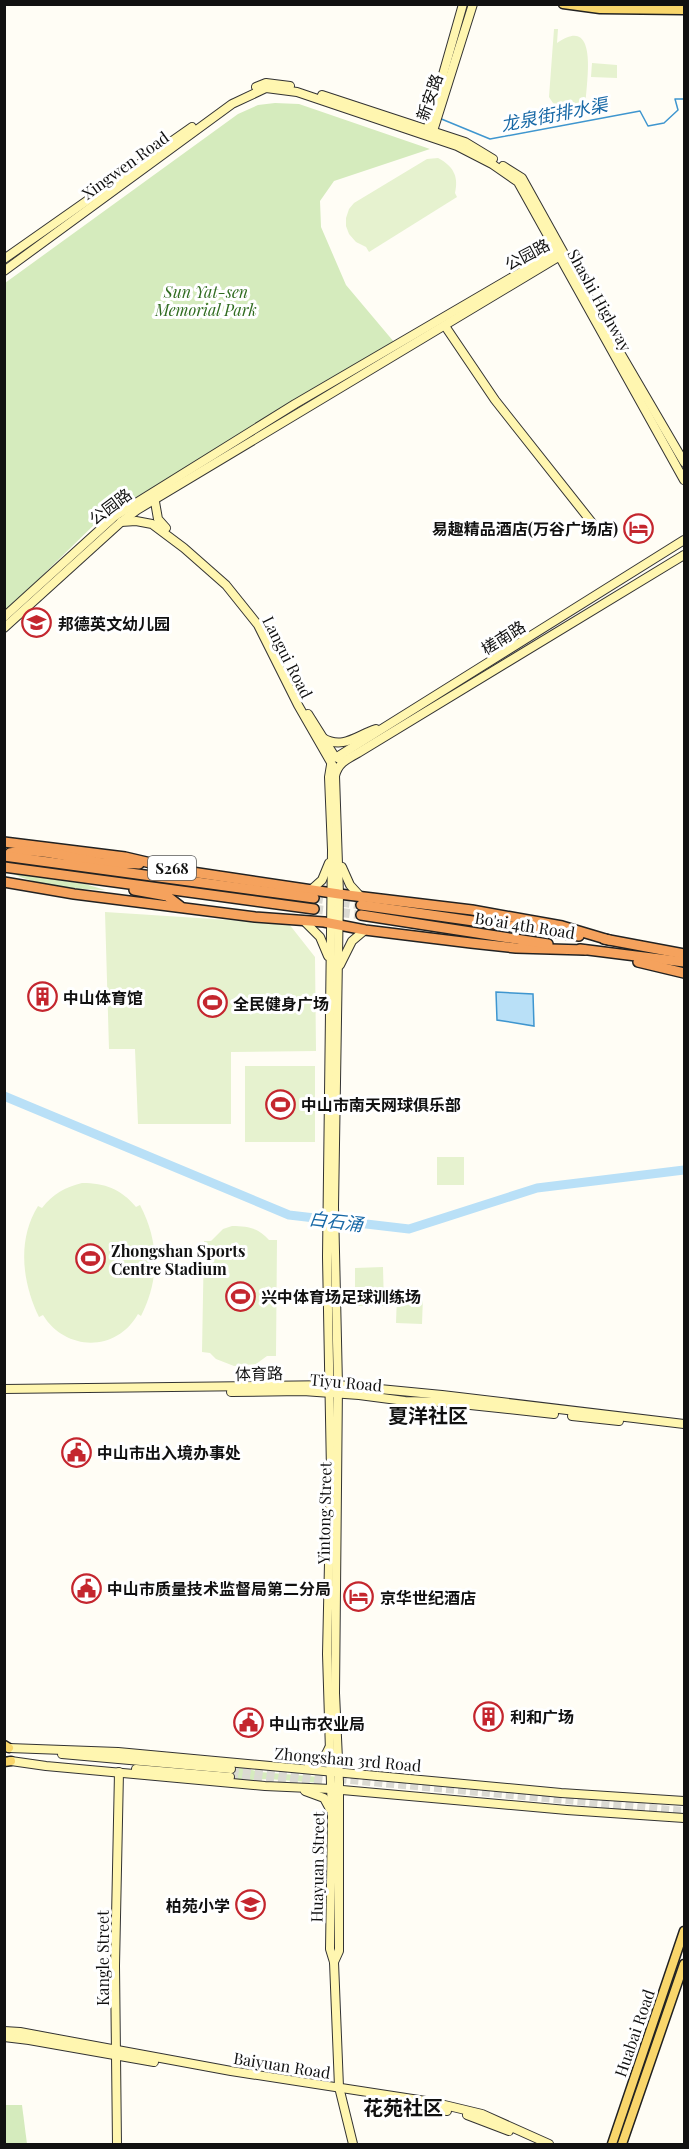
<svg xmlns="http://www.w3.org/2000/svg" width="689" height="2149" viewBox="0 0 689 2149" font-family="'Playfair Display','Noto Sans SC',serif">
<style>
.green{fill:#d5ebbd}
.pitch{fill:#e6f2cf}
.water{fill:#b9e0f7;stroke:#3f96cf;stroke-width:1.5}
.lines{fill:none;stroke-linecap:round;stroke-linejoin:round}
.stream{stroke:#3f96cf;stroke-width:1.5}
.river{stroke:#b9e0f7;stroke-width:9}
.secondary-tunnel{stroke:#dbdad3;stroke-width:8;stroke-dasharray:8 4;stroke-linecap:butt}
.highway-tunnel{stroke:#dbdad3;stroke-width:9;stroke-dasharray:9 4.5;stroke-linecap:butt}
.secondary-casing{stroke:#333;stroke-width:10}
.primary-casing{stroke:#222;stroke-width:11}
.highway-casing{stroke:#222;stroke-width:12}
.secondary{stroke:#fff6b0;stroke-width:8}
.primary{stroke:#f9d66b;stroke-width:8}
.highway{stroke:#f5a25d;stroke-width:9}
.labels{text-anchor:middle;dominant-baseline:central;stroke-width:6;stroke-linejoin:round;paint-order:stroke}
.shield{fill:#fff;stroke:#585858;stroke-width:1.5}
.shield-label{font-size:15px;font-weight:bold;fill:#111}
.street-label{font-size:16px;fill:#111;stroke:#fff}
.park-label{font-size:16px;font-style:italic;fill:#2f6b1f;stroke:#fff}
.poi-label{font-size:16px;font-weight:bold;fill:#111;stroke:#fff;text-anchor:start}
.water-label{font-size:18px;font-style:italic;fill:#1768a6;stroke:#fff}
.quarter-label{font-size:20px;font-weight:bold;fill:#111;stroke:#fff}
</style>
<rect width="100%" height="100%" fill="#fffdf5"/>
<g class="green">
<polygon points="275,103 299,104 430,149 334,181 320,201 321,227 346,285 394,342 100,519 5,612 5,283 238,114 258,105"/>
<path d="M 11,873 L 85,884 L 105,890 C 72,889 39,886 11,873 Z"/>
<polygon points="232,1765 260,1772 320,1777 322,1781 320,1783 268,1779 231,1781"/>
<polygon points="5,2105 22,2105 27,2144 5,2144"/>
</g>
<g class="pitch">
<path d="M 554,29 L 558,29 L 557,43 C 598,14 587,79 586,99 L 584,105 L 569,113 L 553,103 L 549,97 Z"/>
<polygon points="592,63 617,65 617,78 591,77"/>
<path d="M 438,158 C 453,166 459,176 455,193 L 457,197 L 369,252 L 366,247 L 356,242 L 349,234 L 346,226 L 346,218 L 349,209 L 354,203 L 427,159 Z"/>
<polygon points="105,912 289,924 315,957 316,1051 231,1052 231,1124 138,1124 135,1049 109,1049"/>
<rect x="245" y="1066" width="70" height="76"/>
<rect x="437" y="1157" width="27" height="28"/>
<path d="M 82,1183 C 105,1183 121,1189 136,1207 L 140,1205 C 159,1241 160,1279 141,1316 L 138,1314 C 116,1353 65,1351 43,1315 L 39,1317 C 22,1282 17,1240 38,1206 L 42,1208 C 53,1194 65,1187 82,1183 Z"/>
<path d="M 232,1226 C 248,1226 258,1228 269,1240 L 277,1240 L 276,1356 L 267,1356 L 256,1364 L 234,1366 L 216,1359 L 210,1353 L 202,1352 L 204,1241 L 211,1241 L 223,1229 Z"/>
<polygon points="383,1267 384,1306 355,1306 355,1268"/>
<polygon points="397,1295 423,1296 422,1324 396,1323"/>
</g>
<polygon class="water" points="496,992 533,994 534,1026 497,1020"/>
<g class="lines">
<polyline class="stream" points="439,118 490,139 640,111 648,126 664,123 678,110 675,99 684,99"/>
<polyline class="river" points="4,1096 289,1215 409,1229 537,1188 684,1170"/>
<g class="secondary-tunnel">
<polyline points="231,1769 684,1811"/>
<polyline points="230,1777 324,1785"/>
</g>
<g class="highway-tunnel">
<polyline points="314,898 361,905"/>
<polyline points="314,909 361,915"/>
</g>
<defs>
<g id="secondary">
<polyline points="256,87 266,83 290,86"/>
<polyline points="322,95 465,142 493,159"/>
<polyline points="430,133 433,131 473,4"/>
<polyline points="426,134 463,4"/>
<polyline points="503,166 522,178 601,320 684,462"/>
<polyline points="4,259 192,127"/>
<polyline points="4,271 232,104 266,88 297,92 457,146 492,164 518,182 684,480"/>
<polyline points="445,326 495,400 597,529"/>
<polyline points="154,496 158,519 166,528"/>
<polyline points="121,522 136,521 152,524 184,548 226,585 258,625 298,705 333,766"/>
<polyline points="4,617 115,516 295,404 557,251 561,251"/>
<polyline points="4,628 121,522 137,510 560,256 562,252"/>
<polyline points="308,714 335,757 340,759"/>
<path d="M 323,738 C 343,750 357,735 376,729"/>
<polyline points="337,757 684,540"/>
<polyline points="331,765 329,777 332,850 327,1257 331,1471 327,1654 332,1816 330,1949 334,1962 339,2087 353,2144"/>
<polyline points="342,867 350,885 360,896"/>
<polyline points="312,889 322,880 329,863"/>
<polyline points="304,921 320,937 328,956"/>
<polyline points="340,965 352,941 365,930"/>
<polyline points="4,1389 338,1385 442,1395 684,1424"/>
<polyline points="231,1392 303,1391 359,1395 405,1401 442,1402 554,1414"/>
<polyline points="572,1416 619,1421"/>
<polyline points="9,1748 118,1752 561,1793 684,1801"/>
<polyline points="62,1754 231,1769"/>
<polyline points="11,1761 46,1766 265,1786 331,1789 567,1810 684,1818"/>
<path d="M 309,1765 C 321,1767 324,1758 329,1748"/>
<polyline points="136,1769 230,1777"/>
<polyline points="305,1791 324,1798 330,1809"/>
<path d="M 334,1962 L 339,1951 L 339,1782 L 335,1693 L 338,1385 L 334,1207 L 339,894 L 335,776 C 338,763 347,759 358,753 L 684,555"/>
<polyline points="4,2031 20,2032 231,2071 432,2102 482,2114 549,2144"/>
<polyline points="4,2037 29,2040 154,2062"/>
<polyline points="420,2105 447,2111"/>
<polyline points="467,2115 509,2131"/>
<polyline points="117,2144 115,1966 119,1772"/>
</g>
<g id="primary">
<polyline points="563,4 600,9 684,10"/>
<polyline points="4,1745 9,1748"/>
<polyline points="4,1762 11,1761"/>
<polyline points="612,2144 684,1931"/>
<polyline points="622,2144 684,1964"/>
</g>
<g id="highway">
<polyline points="4,842 125,857 185,871 339,894 472,910 562,926 609,940"/>
<path d="M 10,853 C 40,846 75,860 105,863 C 116,864 128,863 139,864"/>
<polyline points="4,856 314,898"/>
<polyline points="4,867 314,909"/>
<polyline points="4,882 74,894 255,917 324,922 365,930 471,943 516,948 585,950"/>
<polyline points="134,890 167,896 180,906"/>
<polyline points="361,905 579,936"/>
<polyline points="361,915 548,944"/>
<polyline points="604,939 684,954"/>
<polyline points="580,949 684,962"/>
<polyline points="638,962 684,973"/>
</g>
</defs>
<use href="#secondary" class="secondary-casing"/>
<use href="#primary" class="primary-casing"/>
<use href="#highway" class="highway-casing"/>
<use href="#secondary" class="secondary"/>
<use href="#primary" class="primary"/>
<use href="#highway" class="highway"/>
</g>
<defs>
<symbol id="hotel-ring" viewBox="-11 -11 22 22"><circle r="9.5" fill="#fff" stroke="#c4262e" stroke-width="1.5"/><path d="M-6-4.5h1.5V1H6V5H4.5V3h-9V5H-6ZM-4 0a1.8 1.8 0 1 1 3.6 0ZM.5 0V-2.5h3Q6-2.5 6 0Z" fill="#c4262e"/></symbol>
<symbol id="school-ring" viewBox="-11 -11 22 22"><circle r="9.5" fill="#fff" stroke="#c4262e" stroke-width="1.5"/><path d="M0-5L7-2L0 1L-7-2ZM-4 1L0 2.5L4 1V4Q0 6-4 4Z" fill="#c4262e"/></symbol>
<symbol id="building-ring" viewBox="-11 -11 22 22"><circle r="9.5" fill="#fff" stroke="#c4262e" stroke-width="1.5"/><path d="M-4-6H4V6H1V3H-1V6H-4ZM-2.5-4.3h1.7v1.8h-1.7ZM.8-4.3h1.7v1.8H.8ZM-2.5-1h1.7V.8h-1.7ZM.8-1h1.7V.8H.8Z" fill="#c4262e"/></symbol>
<symbol id="stadium-ring" viewBox="-11 -11 22 22"><circle r="9.5" fill="#fff" stroke="#c4262e" stroke-width="1.5"/><path d="M0-5a6.5 5 0 1 0 0 10a6.5 5 0 1 0 0-10ZM-3.5-1.8h7v3.6h-7Z" fill="#c4262e"/></symbol>
<symbol id="civic-ring" viewBox="-11 -11 22 22"><circle r="9.5" fill="#fff" stroke="#c4262e" stroke-width="1.5"/><path d="M-.6-6.5H3V-4.5H.6V-3L4-1V1h2V6H-6V1h2V-1L-.6-3ZM-1.2 2.5V6h2.4V2.5Z" fill="#c4262e"/></symbol>
</defs>
<g fill-rule="evenodd">
<use href="#hotel-ring" x="622" y="512" width="33" height="33"/>
<use href="#school-ring" x="20" y="606" width="33" height="33"/>
<use href="#building-ring" x="26" y="980" width="33" height="33"/>
<use href="#stadium-ring" x="196" y="986" width="33" height="33"/>
<use href="#stadium-ring" x="264" y="1088" width="33" height="33"/>
<use href="#stadium-ring" x="74" y="1242" width="33" height="33"/>
<use href="#stadium-ring" x="224" y="1280" width="33" height="33"/>
<use href="#civic-ring" x="60" y="1436" width="33" height="33"/>
<use href="#civic-ring" x="70" y="1572" width="33" height="33"/>
<use href="#hotel-ring" x="342" y="1580" width="33" height="33"/>
<use href="#building-ring" x="472" y="1700" width="33" height="33"/>
<use href="#civic-ring" x="232" y="1706" width="33" height="33"/>
<use href="#school-ring" x="234" y="1888" width="33" height="33"/>
</g>
<g class="labels">
<rect class="shield" x="148" y="856" width="48" height="24" rx="4.5"/>
<g class="shield-label">
<text x="172" y="868">S268</text>
</g>
<g class="street-label">
<text transform="translate(429 97) rotate(-71)">新安路</text>
<text transform="translate(125 165) rotate(-36)">Xingwen Road</text>
<text transform="translate(527 254) rotate(-28)">公园路</text>
<text transform="translate(600 300) rotate(61)">Shashi Highway</text>
<text transform="translate(110 506) rotate(-37)">公园路</text>
<text transform="translate(503 637) rotate(-32)">槎南路</text>
<text transform="translate(288 657) rotate(63)">Langui Road</text>
<text transform="translate(525 925) rotate(9)">Bo'ai 4th Road</text>
<text transform="translate(259 1373) rotate(-1)">体育路</text>
<text transform="translate(346 1382) rotate(5)">Tiyu Road</text>
<text transform="translate(324 1513) rotate(-89)">Yintong Street</text>
<text transform="translate(348 1759) rotate(5)">Zhongshan 3rd Road</text>
<text transform="translate(317 1867) rotate(-89)">Huayuan Street</text>
<text transform="translate(102 1958) rotate(-90)">Kangle Street</text>
<text transform="translate(634 2033) rotate(-71)">Huabai Road</text>
<text transform="translate(282 2065) rotate(9)">Baiyuan Road</text>
</g>
<g class="park-label">
<text x="206" y="291">Sun Yat-sen<tspan x="206" dy="18">Memorial Park</tspan></text>
</g>
<g class="poi-label">
<text x="618" y="528" text-anchor="end">易趣精品酒店(万谷广场店)</text>
<text x="58" y="623">邦德英文幼儿园</text>
<text x="63" y="997">中山体育馆</text>
<text x="233" y="1003">全民健身广场</text>
<text x="301" y="1104">中山市南天网球俱乐部</text>
<text x="111" y="1250">Zhongshan Sports<tspan x="111" dy="18">Centre Stadium</tspan></text>
<text x="261" y="1296">兴中体育场足球训练场</text>
<text x="97" y="1452">中山市出入境办事处</text>
<text x="107" y="1588">中山市质量技术监督局第二分局</text>
<text x="380" y="1597">京华世纪酒店</text>
<text x="510" y="1716">利和广场</text>
<text x="269" y="1723">中山市农业局</text>
<text x="230" y="1905" text-anchor="end">柏苑小学</text>
</g>
<g class="water-label">
<text transform="translate(554 114) rotate(-11)">龙泉街排水渠</text>
<text transform="translate(336 1221) rotate(7)">白石涌</text>
</g>
<g class="quarter-label">
<text x="428" y="1414">夏洋社区</text>
<text x="403" y="2106">花苑社区</text>
</g>
</g>
<rect width="689" height="2149" fill="none" stroke="#111111" stroke-width="12"/>
</svg>
